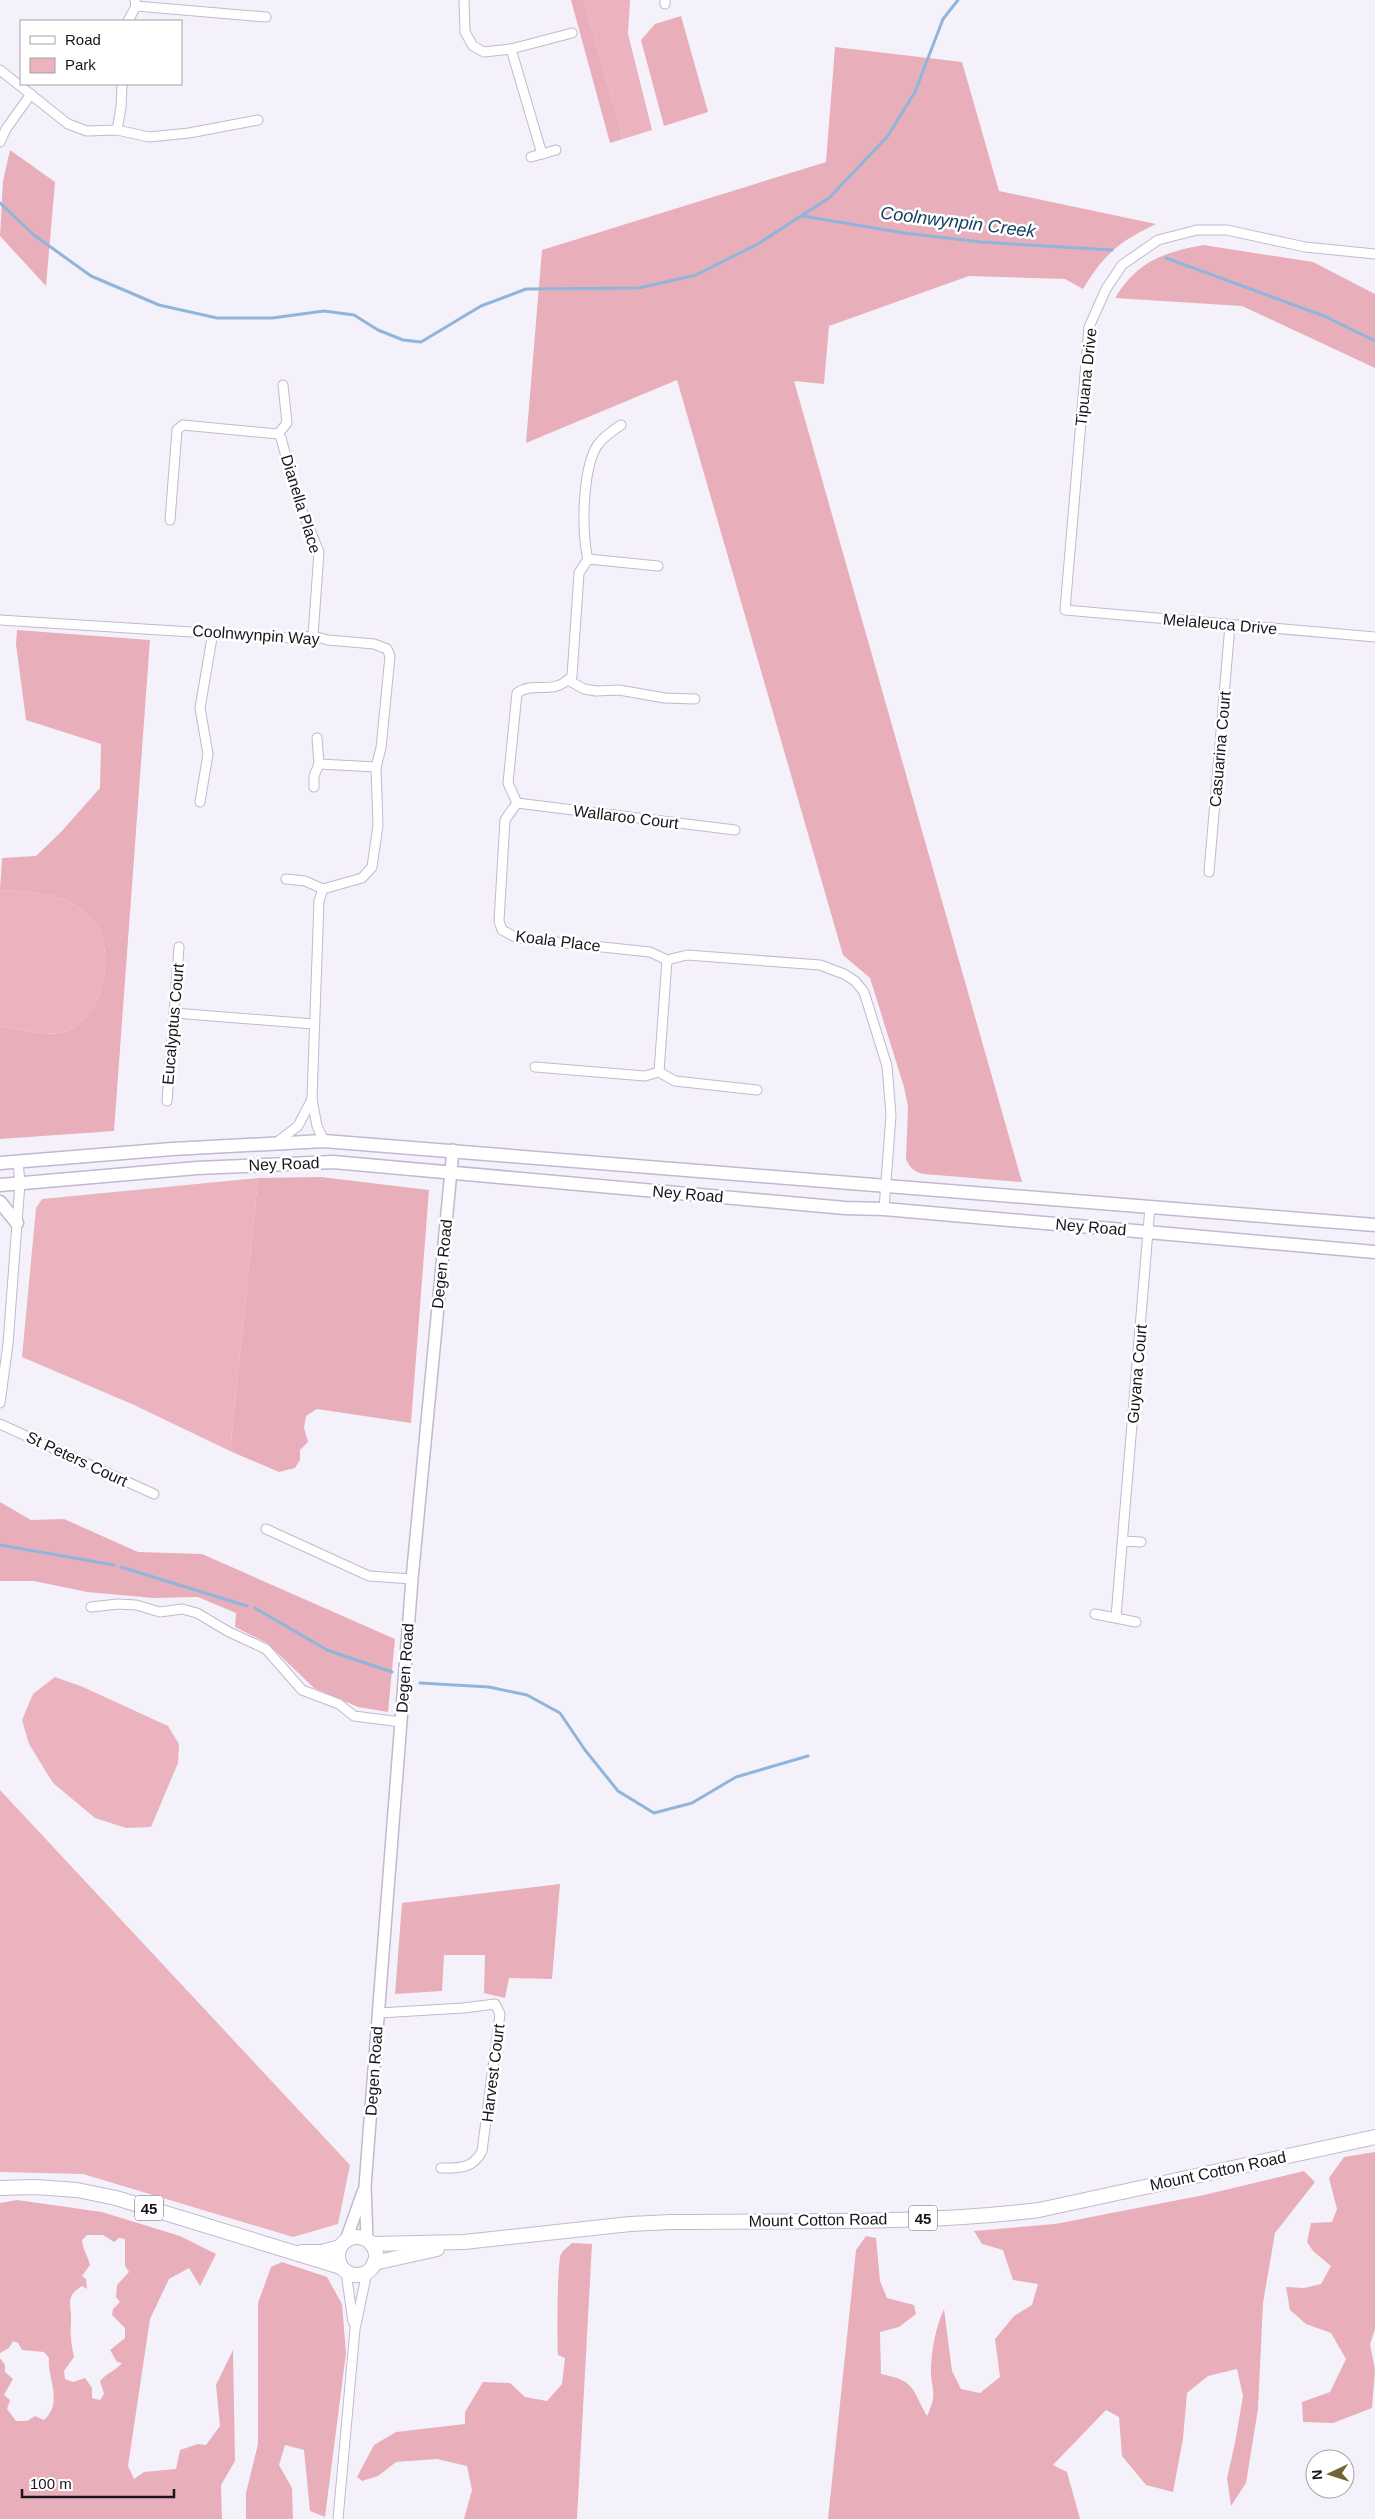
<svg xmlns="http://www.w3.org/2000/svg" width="1375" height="2519" viewBox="0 0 1375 2519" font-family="Arial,sans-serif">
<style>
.green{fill:#eab3be}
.forest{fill:#e8afba;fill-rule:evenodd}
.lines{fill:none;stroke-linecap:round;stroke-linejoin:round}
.stream{stroke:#8fb6da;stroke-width:3}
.minor-casing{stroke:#c3b8d0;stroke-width:11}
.tertiary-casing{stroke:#c3b8d0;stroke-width:14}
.secondary-casing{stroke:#c3b8d0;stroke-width:15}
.primary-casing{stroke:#c3b8d0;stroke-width:16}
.minor{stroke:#fff;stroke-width:9}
.tertiary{stroke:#fff;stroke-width:11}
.secondary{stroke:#fff;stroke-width:12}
.primary{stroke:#fff;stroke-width:14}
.labels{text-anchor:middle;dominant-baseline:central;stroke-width:5;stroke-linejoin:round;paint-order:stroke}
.shield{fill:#fff;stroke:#5e5a61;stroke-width:1}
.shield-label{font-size:15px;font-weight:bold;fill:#19141d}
.street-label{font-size:16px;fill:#19141d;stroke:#fff}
.water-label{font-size:18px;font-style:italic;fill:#133f63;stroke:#fff}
</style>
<rect width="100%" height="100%" fill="#f5f1fb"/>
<g class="green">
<polygon points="584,0 630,0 628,34 652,130 623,139"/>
<path d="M 0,890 C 33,892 64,892 89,916 C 119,945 106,1019 64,1032 C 44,1037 20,1029 0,1026 Z"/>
<polygon points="258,1178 230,1451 134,1405 22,1357 36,1208 42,1199"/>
<polygon points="55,1677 83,1687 168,1726 179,1744 178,1763 151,1827 126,1828 95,1818 53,1783 29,1744 22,1720 33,1694"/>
<polygon points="0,1790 350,2165 338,2224 293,2237 83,2174 0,2172"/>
</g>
<g class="forest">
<polygon points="571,0 584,0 623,139 610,143"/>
<polygon points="681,16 708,112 664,126 641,40 655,24"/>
<path d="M 835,47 L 962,62 L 999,191 L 1156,224 C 1119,242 1105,253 1083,289 L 1065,279 L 969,276 L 829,326 L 824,384 L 794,381 L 1022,1182 L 924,1174 C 915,1172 910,1169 906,1159 L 908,1107 L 904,1087 L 870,978 L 843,955 L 677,380 L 526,443 L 542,250 L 826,162 Z"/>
<polygon points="10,150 55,182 46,286 0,236 3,181"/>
<path d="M 1203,245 L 1313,262 L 1375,294 L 1375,368 L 1242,306 L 1115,298 C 1138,261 1162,253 1203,245 Z"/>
<path d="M 17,630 L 150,640 L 114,1131 L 0,1139 L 0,1026 C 20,1029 44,1037 64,1032 C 106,1019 119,945 89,916 C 64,892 33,892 0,890 L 2,858 L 36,856 L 61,832 L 100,788 L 101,744 L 26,720 L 16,644 Z"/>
<polygon points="321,1177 429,1190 411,1423 317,1409 306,1416 304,1428 308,1442 300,1450 300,1460 295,1468 279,1472 230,1451 258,1178"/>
<polygon points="0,1502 31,1520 64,1519 138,1552 202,1554 395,1639 388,1712 358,1707 314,1688 267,1643 235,1627 236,1613 198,1597 154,1598 87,1592 34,1581 0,1581"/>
<polygon points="560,1884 552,1979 509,1978 505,1998 484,1993 485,1955 444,1955 442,1991 395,1994 402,1903"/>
<polygon points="1375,2152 1375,2329 1370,2344 1375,2370 1372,2408 1333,2423 1303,2422 1302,2402 1330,2392 1346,2359 1331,2333 1306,2324 1290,2310 1286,2287 1304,2288 1321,2284 1331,2266 1313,2251 1307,2242 1311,2223 1332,2222 1337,2209 1329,2178 1344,2157"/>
<path d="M 1304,2171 L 1315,2182 L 1275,2233 L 1263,2303 L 1258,2409 L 1246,2483 L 1231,2506 L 1227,2478 L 1235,2443 L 1243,2396 L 1237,2369 L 1208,2376 L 1187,2393 L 1183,2439 L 1173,2492 L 1146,2485 L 1122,2456 L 1119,2417 L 1106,2410 L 1053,2465 L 1067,2472 L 1080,2519 L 828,2519 L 856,2250 L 866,2236 L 876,2238 L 880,2281 L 887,2298 L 914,2305 L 916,2314 L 899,2327 L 880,2332 L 881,2374 C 916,2381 911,2388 927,2416 C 939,2391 930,2390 931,2367 C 932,2346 936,2327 944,2309 L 952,2371 L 961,2389 L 980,2393 L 1000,2377 L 995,2339 L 1014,2316 L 1032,2305 L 1038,2284 L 1013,2280 L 1003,2250 L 982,2244 L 974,2231 L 1055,2224 L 1204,2195 Z"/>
<path d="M 17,2200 L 102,2212 L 180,2236 L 216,2254 L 200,2286 L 189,2268 L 169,2279 L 150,2319 L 128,2466 L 134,2479 L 144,2472 L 176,2469 L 180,2450 L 198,2444 L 206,2445 L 220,2426 L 216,2385 L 233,2350 L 235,2461 L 221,2485 L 222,2519 L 0,2519 L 0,2358 L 5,2365 L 5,2372 L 13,2379 L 4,2395 L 10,2400 L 7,2409 L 16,2421 L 27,2421 L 35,2416 L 44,2420 C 64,2402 47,2379 49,2358 L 44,2352 L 22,2350 L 18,2343 L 13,2341 L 9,2348 L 0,2353 L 0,2203 ZM 87,2235 L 103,2235 L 114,2242 L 119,2238 L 125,2239 L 125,2266 L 129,2272 L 117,2285 L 116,2297 L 120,2302 L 113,2309 L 112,2315 L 125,2328 L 125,2338 L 110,2350 L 117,2362 L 122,2363 C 116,2370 107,2373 100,2381 L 104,2394 L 100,2400 L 92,2398 L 92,2388 L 85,2378 L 73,2382 L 65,2379 L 64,2371 L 74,2357 C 71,2344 70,2334 71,2321 C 72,2305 64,2297 82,2286 L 87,2289 L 86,2279 L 82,2276 L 90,2265 C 88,2256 83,2251 82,2240 Z"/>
<path d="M 572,2243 L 592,2244 L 577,2519 L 464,2519 L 472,2490 L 467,2466 L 437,2459 L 396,2462 L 378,2476 L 362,2481 L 357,2477 L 374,2445 L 396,2432 L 465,2424 L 465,2412 L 483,2382 L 510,2383 L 525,2397 L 547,2401 L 562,2384 L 565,2358 L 558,2355 C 557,2343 557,2261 561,2254 C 563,2250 569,2246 572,2243 Z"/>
<polygon points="282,2262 327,2277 342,2304 346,2353 325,2517 310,2511 304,2450 285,2445 279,2465 292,2488 293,2519 246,2519 246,2493 258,2444 258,2303 271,2267"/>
</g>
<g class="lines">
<g class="stream">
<polyline points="0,203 34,235 91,276 159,305 217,318 272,318 324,311 354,315 378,330 403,340 421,342 481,306 526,289 639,288 696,275 756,245 829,198 887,137 915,92 943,19 958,0"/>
<polyline points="803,216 904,233 981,242 1112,250"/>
<polyline points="1166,258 1324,316 1375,341"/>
<polyline points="0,1545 114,1565"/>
<polyline points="121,1567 247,1606"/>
<polyline points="255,1608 327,1650 392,1672"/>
<polyline points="420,1683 489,1687 527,1695 560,1713 585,1750 618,1791 654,1813 692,1803 736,1777 808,1756"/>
</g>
<defs>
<g id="minor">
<polyline points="464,0 465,32 473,46 484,52 511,49 572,33"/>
<polyline points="665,0 665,4"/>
<polyline points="136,6 266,17"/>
<polyline points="128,21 136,6 135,0"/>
<polyline points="511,49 542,154"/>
<polyline points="0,70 68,124 87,131 117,130 149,137 189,133 258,120"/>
<polyline points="117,130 121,107 122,84"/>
<polyline points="0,142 6,129 31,94"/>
<polyline points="531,157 556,150"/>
<polyline points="1375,254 1305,247 1227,230 1197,230 1158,240 1122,265 1106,289 1089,327 1065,610 1375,637"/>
<path d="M 621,425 C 614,430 606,435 600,442 C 582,462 581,534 588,559 L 579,573 L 572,676 C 552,697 536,680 517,693 L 508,783 L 517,803 L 505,820 L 499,921 L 502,930 L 517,938 L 650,952 L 667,960 L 687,955 L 820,965 L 844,974 L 855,981 L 864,992 L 887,1066 L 891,1115 L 884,1209"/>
<polyline points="278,434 287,423 283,385"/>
<polyline points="170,520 177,430 183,425 278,434 281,438 298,501 319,552 313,636"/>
<polyline points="588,559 658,566"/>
<polyline points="0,620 290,638 313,636 328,640 374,644 387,649 390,656 381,748 376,767 378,825 372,867 362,878 323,889 319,901 312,1099 317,1126 324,1141"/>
<polyline points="568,680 584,689 596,691 619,690 665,698 695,699"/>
<polyline points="319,764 376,767"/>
<polyline points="314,787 314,776 319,764 317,738"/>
<polyline points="200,802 208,754 200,708 213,632"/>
<polyline points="517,803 735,830"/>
<polyline points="1209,872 1230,625"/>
<polyline points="286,879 305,881 323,889"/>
<polyline points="174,1013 314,1024"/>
<polyline points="535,1067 645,1076 659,1072 667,960"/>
<polyline points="659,1072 675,1081 757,1090"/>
<polyline points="167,1101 179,947"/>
<polyline points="277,1142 298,1126 312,1099"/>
<polyline points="0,1403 8,1344 20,1183 18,1162"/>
<polyline points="0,1424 154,1494"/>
<polyline points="266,1529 369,1576 412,1579"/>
<polyline points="1123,1541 1141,1542"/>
<polyline points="91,1607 118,1604 136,1605 160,1612 182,1609 197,1613 229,1632 266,1649 302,1690 339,1704 354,1716 401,1722"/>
<polyline points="1095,1614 1136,1622"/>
<polyline points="1116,1617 1150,1207"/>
<path d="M 379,2013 L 463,2008 L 495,2004 L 500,2014 L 482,2151 C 473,2169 459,2168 441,2168"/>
<polyline points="346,2272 353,2322"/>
<polyline points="338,2519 355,2329 367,2272"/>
</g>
<g id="tertiary">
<polyline points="346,2240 363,2192"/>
<polyline points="367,2240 365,2186 412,1579 453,1150"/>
</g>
<g id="secondary">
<polyline points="0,1163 172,1149 324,1141 1375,1225"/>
<polyline points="0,1185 197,1168 333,1162 845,1208 884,1209 1375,1252"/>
<polyline points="0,1202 17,1223"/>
</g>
<g id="primary">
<polyline points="0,2188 35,2187 77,2190 116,2198 341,2267"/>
<circle cx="357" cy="2256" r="19"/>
<path d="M 371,2244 L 464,2242 L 630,2224 L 671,2222 C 794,2220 917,2225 1039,2210 L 1375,2137"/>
<polyline points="301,2252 322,2252 340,2247"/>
<polyline points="374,2263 437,2249"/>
</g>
</defs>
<use href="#minor" class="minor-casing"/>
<use href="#tertiary" class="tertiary-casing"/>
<use href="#secondary" class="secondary-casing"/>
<use href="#primary" class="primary-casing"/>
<use href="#minor" class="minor"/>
<use href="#tertiary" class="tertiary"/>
<use href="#secondary" class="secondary"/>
<use href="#primary" class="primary"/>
</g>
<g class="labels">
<g class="shield">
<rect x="135" y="2195.5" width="28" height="25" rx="4"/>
<rect x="909" y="2205.5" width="28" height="25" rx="4"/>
</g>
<g class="shield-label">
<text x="149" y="2208">45</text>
<text x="923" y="2218">45</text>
</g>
<g class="street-label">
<text transform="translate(1086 377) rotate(-84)">Tipuana Drive</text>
<text transform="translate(301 504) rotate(73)">Dianella Place</text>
<text transform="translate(1220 624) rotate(5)">Melaleuca Drive</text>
<text transform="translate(256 635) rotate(4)">Coolnwynpin Way</text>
<text transform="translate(1220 749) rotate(-85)">Casuarina Court</text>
<text transform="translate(626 817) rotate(7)">Wallaroo Court</text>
<text transform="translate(558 941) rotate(7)">Koala Place</text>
<text transform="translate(173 1024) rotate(-85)">Eucalyptus Court</text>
<text transform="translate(284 1164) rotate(-2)">Ney Road</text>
<text transform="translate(688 1194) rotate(5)">Ney Road</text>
<text transform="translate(1091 1227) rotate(5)">Ney Road</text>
<text transform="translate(442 1264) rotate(-84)">Degen Road</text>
<text transform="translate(1137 1374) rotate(-85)">Guyana Court</text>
<text transform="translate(77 1459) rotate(25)">St Peters Court</text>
<text transform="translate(405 1668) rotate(-86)">Degen Road</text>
<text transform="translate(374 2071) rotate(-86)">Degen Road</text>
<text transform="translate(493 2073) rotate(-83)">Harvest Court</text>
<text transform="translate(1218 2171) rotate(-12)">Mount Cotton Road</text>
<text transform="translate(818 2220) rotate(-1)">Mount Cotton Road</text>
</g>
<g class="water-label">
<text transform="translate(958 222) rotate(7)">Coolnwynpin Creek</text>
</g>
</g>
<rect x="20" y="20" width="162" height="65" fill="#ffffff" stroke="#a3a1a5"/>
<rect x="30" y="36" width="25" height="8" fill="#ffffff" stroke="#a3a1a5"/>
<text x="65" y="45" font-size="15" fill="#19141d">Road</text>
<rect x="30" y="58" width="25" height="15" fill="#eab3be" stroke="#a3a1a5"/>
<text x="65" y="70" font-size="15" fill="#19141d">Park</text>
<g transform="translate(1330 2474) rotate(266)"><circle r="24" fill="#ffffff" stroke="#a3a1a5"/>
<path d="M0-4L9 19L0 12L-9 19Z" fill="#736533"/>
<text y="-8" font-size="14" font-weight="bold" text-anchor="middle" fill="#19141d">N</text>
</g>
<path d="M22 2489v8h152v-8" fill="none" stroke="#19141d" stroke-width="2.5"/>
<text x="30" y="2489" font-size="15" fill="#19141d" stroke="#ffffff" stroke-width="4" paint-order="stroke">100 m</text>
</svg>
